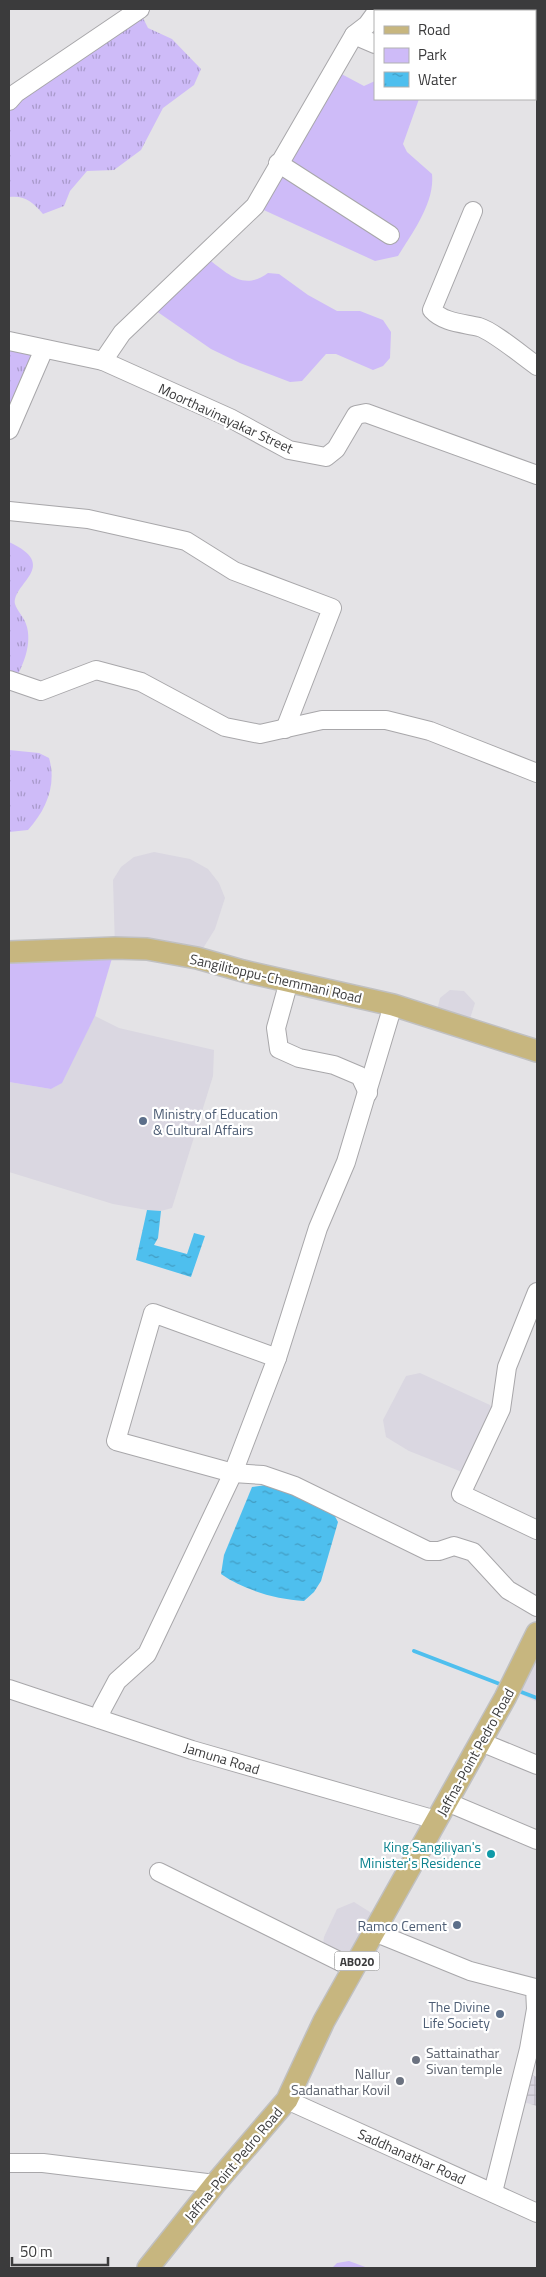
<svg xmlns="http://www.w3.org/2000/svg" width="546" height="2277" viewBox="0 0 546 2277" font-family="'Titillium Web',sans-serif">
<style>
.built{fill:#dad7e1}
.industrial{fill:url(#industrial-grid)}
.grass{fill:url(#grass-tufts)}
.green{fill:#cebbf8}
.water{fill:url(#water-ripples)}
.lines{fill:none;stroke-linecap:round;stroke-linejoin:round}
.stream{stroke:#4ebfee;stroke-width:4}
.minor-casing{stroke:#a8a7aa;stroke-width:20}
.major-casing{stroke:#c0c0c1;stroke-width:24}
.minor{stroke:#fff;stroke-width:18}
.major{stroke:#c7b67f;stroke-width:21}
.service-dot{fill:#5c6f8a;stroke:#fff;stroke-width:2}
.culture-dot{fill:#0f9aa8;stroke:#fff;stroke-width:2}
.worship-dot{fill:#6b7280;stroke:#fff;stroke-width:2}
.labels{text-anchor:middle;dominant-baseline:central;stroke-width:4.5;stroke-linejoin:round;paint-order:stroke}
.shield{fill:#fff;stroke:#767676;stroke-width:1}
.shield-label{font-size:12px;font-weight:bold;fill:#3b3b3c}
.street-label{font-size:14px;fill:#3b3b3c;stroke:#fff}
.service-label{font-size:14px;fill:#4e5e75;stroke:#fff;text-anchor:end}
.culture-label{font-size:14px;fill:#0d838f;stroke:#fff;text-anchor:end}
.worship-label{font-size:14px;fill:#5b616d;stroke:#fff;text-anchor:start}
</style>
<defs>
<pattern id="industrial-grid" width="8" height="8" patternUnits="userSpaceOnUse" patternTransform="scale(1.25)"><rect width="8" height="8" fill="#dad7e1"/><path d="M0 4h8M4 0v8" fill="none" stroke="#bcb9c2"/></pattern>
<pattern id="grass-tufts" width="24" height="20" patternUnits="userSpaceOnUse" patternTransform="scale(1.25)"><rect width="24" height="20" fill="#cebbf8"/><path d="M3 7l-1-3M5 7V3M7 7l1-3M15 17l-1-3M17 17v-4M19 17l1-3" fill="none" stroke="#a899ca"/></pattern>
<pattern id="water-ripples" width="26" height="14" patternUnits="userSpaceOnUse" patternTransform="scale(1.25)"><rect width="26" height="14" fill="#4ebfee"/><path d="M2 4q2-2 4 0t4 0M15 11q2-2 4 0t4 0" fill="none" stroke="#429cc2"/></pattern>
</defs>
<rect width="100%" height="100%" fill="#e4e3e6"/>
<g class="built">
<polygon points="154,852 190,859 208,869 219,883 225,898 215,929 197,958 115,948 113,880 121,867 134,857"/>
<polygon points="450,990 464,991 475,1003 467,1028 435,1019 440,998"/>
<polygon points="95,1016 119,1028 214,1050 213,1076 172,1208 161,1211 147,1210 113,1204 9,1172 9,1082 51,1089 61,1083"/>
<polygon points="420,1373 490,1405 494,1412 462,1472 409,1451 386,1437 383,1420 406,1376"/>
<polygon points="537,1633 537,1702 510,1689"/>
<polygon points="354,1902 381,1919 353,1968 323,1944 324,1937 337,1909"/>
</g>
<polygon class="industrial" points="524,2072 537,2077 537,2106 517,2100"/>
<g class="grass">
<path d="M 139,10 L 148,28 L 172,39 L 201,69 L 194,85 L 163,108 L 141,150 L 114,170 L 87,171 L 70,191 L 64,206 L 43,214 C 33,202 25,195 9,197 L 9,101 Z"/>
<polygon points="9,341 44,349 9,420"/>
<path d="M 9,542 C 61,566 12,583 15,604 C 17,611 24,617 26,624 C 33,643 23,667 13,683 L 9,680 Z"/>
<path d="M 9,750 L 39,753 L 49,758 C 57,785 46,810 28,830 L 9,832 Z"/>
</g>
<g class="green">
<path d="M 332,69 L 364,86 L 375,81 L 375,99 L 419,99 L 403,144 L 407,152 L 432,174 C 435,203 412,233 398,256 L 375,261 L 255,206 Z"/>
<path d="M 204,256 C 227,272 242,292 268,273 L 279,274 L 308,295 L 337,311 L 360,311 L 383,320 L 391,332 L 390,358 L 383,366 L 373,370 L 336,354 L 326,354 L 302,381 L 290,382 L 240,363 L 211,349 L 149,306 Z"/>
<polygon points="115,948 95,1016 62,1083 51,1089 9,1082 9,952"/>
<polygon points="349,2261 368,2268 332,2268 337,2263"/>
</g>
<g class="water">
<polygon points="147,1210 161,1211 158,1238 154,1245 187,1254 194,1233 205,1236 191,1277 136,1260"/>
<path d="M 273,1484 L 331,1509 L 338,1522 L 321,1581 L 314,1592 L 304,1601 C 275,1599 244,1590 221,1574 L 224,1555 L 252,1487 Z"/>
</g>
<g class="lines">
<g class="stream">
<polyline points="414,1651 505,1686"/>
<polyline points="516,1690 537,1698"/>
</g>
<defs>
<g id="minor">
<polyline points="354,35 367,25 375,14"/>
<polyline points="535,74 537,75"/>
<polyline points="9,101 16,93 140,9"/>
<polyline points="278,163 390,235"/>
<path d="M 473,211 L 432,310 C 444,323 463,323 479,327 C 493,331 524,357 537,366"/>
<polyline points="9,341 103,361 230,418 289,450 326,457 336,449 356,415 366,413 537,475"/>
<polyline points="103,361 122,333 255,206 354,35 375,44"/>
<polyline points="9,430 44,349"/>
<polyline points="9,511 88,519 186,541 234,571 332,608 285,729"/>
<polyline points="9,680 41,691 96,670 141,682 225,727 260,734 322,720 386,720 430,731 537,773"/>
<polyline points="289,981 276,1028 279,1049 299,1058 334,1065 360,1076 368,1093"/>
<polyline points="537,1292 507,1367 501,1409 461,1494 537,1530"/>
<polyline points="277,1358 153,1313 116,1441 233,1473 263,1475 295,1486 428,1551 439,1551 454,1546 473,1552 508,1590 537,1607"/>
<polyline points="9,1689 192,1750 436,1820"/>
<polyline points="100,1719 102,1709 117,1681 147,1654 233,1473 277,1358 318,1228 346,1162 393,1005"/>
<polyline points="481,1742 537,1765"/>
<polyline points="447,1802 537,1840"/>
<polyline points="159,1872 353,1968"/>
<polyline points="374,1932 470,1971 535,1988 536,2009 529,2049 493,2192"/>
<polyline points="287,2100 537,2213"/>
<polyline points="9,2163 43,2163 215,2184"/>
</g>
<g id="major">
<polyline points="9,952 115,948 147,949 197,958 243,971 393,1005 537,1051"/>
<polyline points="148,2268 215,2184 287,2100 324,2021 505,1698 537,1633"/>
</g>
</defs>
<use href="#minor" class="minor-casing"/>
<use href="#major" class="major-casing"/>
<use href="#minor" class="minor"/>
<use href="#major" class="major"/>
</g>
<g class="service-dot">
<circle cx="143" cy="1121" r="5"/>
<circle cx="457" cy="1925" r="5"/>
<circle cx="500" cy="2014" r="5"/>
</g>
<circle class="culture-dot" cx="491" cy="1854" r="5"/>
<g class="worship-dot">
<circle cx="416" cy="2060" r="5"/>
<circle cx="400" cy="2081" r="5"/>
</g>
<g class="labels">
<rect class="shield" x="334.5" y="1951.5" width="45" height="19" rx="4"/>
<g class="shield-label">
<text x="357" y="1961">AB020</text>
</g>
<g class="street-label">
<text transform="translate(226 418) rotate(25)">Moorthavinayakar Street</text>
<text transform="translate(276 978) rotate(13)">Sangilitoppu-Chemmani Road</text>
<text transform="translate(475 1752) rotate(-61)">Jaffna-Point Pedro Road</text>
<text transform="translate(222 1758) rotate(17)">Jamuna Road</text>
<text transform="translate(412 2156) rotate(24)">Saddhanathar Road</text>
<text transform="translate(233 2164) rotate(-50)">Jaffna-Point Pedro Road</text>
</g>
<g class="service-label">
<text x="153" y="1113" text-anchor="start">Ministry of Education<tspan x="153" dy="16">&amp; Cultural Affairs</tspan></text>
<text x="447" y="1925">Ramco Cement</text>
<text x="490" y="2006">The Divine<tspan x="490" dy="16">Life Society</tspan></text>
</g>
<g class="culture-label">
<text x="481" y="1846">King Sangiliyan's<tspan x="481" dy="16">Minister's Residence</tspan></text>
</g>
<g class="worship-label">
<text x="426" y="2052">Sattainathar<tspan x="426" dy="16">Sivan temple</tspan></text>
<text x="390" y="2073" text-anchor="end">Nallur<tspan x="390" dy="16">Sadanathar Kovil</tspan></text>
</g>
</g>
<rect width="546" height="2277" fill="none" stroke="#3b3b3c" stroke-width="20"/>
<rect x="374" y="10" width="162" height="90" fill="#ffffff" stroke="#b1b1b1"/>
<rect x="384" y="26" width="25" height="8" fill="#c7b67f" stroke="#b1b1b1"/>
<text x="418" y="35" font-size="15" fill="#3b3b3c">Road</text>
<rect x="384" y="48" width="25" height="15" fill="#cebbf8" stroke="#b1b1b1"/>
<text x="418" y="60" font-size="15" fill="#3b3b3c">Park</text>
<rect x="384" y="72" width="25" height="15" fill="url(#water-ripples)" stroke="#b1b1b1"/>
<text x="418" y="85" font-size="15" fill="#3b3b3c">Water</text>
<path d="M12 2257v8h96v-8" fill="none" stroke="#3b3b3c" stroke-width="2.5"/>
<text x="20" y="2257" font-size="15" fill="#3b3b3c" stroke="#ffffff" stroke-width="4" paint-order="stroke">50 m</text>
</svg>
